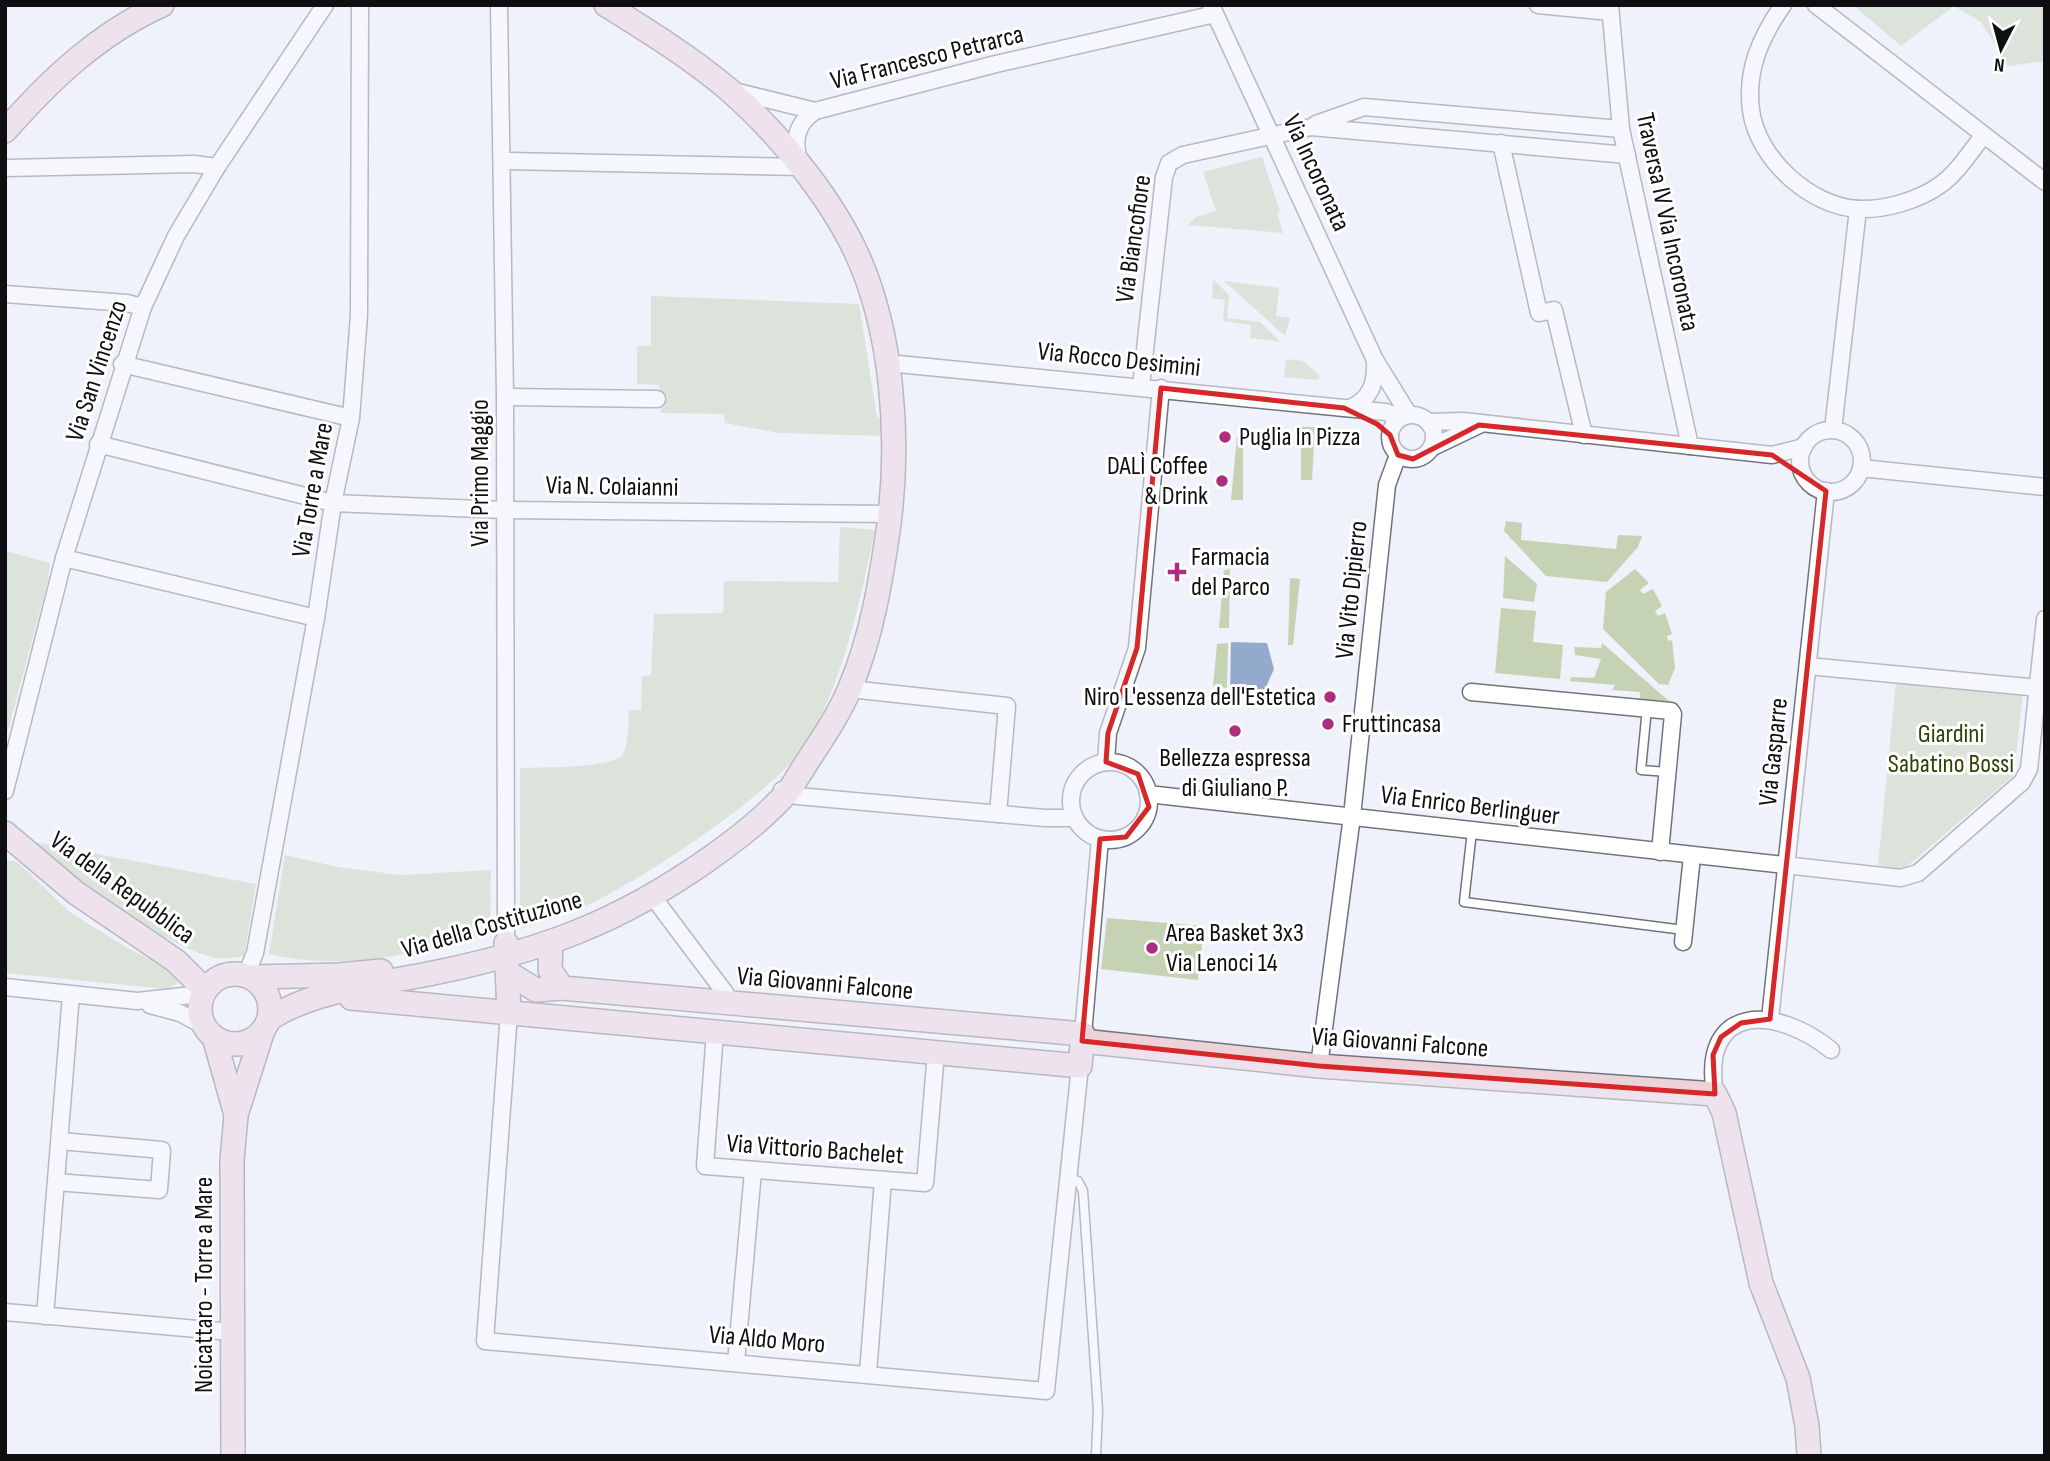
<svg xmlns="http://www.w3.org/2000/svg" width="2050" height="1461" viewBox="0 0 2050 1461" font-family="'Sofia Sans Condensed',sans-serif">
<style>
.green{fill:#c5d3b4}
.water{fill:#94aacd}
.lines{fill:none;stroke-linecap:round;stroke-linejoin:round}
.lane-casing{stroke:#72747c;stroke-width:11}
.street-casing{stroke:#72747c;stroke-width:19}
.secondary-casing{stroke:#72747c;stroke-width:26}
.lane{stroke:#fff;stroke-width:8}
.street{stroke:#fff;stroke-width:16}
.secondary{stroke:#edd2d9;stroke-width:23}
.marked{fill:none;stroke:#d62828;stroke-width:5;stroke-linejoin:round}
.poi-dot{fill:#ab2e7f;stroke:#fff;stroke-width:2.5}
.labels{text-anchor:middle;dominant-baseline:central;stroke-width:6;stroke-linejoin:round;paint-order:stroke}
.street-label{font-size:26px;fill:#0f0f12;stroke:#fff}
.poi-label{font-size:26px;fill:#0f0f12;stroke:#fff;text-anchor:start}
.park-label{font-size:26px;fill:#304305;stroke:#fff}
</style>
<rect width="100%" height="100%" fill="#eff1fb"/>
<g class="green">
<polygon points="1853,5 2045,5 2045,61 2008,66 1981,22 1954,6 1901,46"/>
<polygon points="1262,157 1280,211 1277,213 1283,233 1188,225 1196,217 1216,211 1203,172"/>
<polygon points="1213,279 1229,295 1227,318 1260,322 1281,342 1250,338 1251,325 1223,321 1225,300 1212,298"/>
<polygon points="1224,281 1279,288 1276,316 1290,318 1285,336"/>
<polygon points="651,296 859,304 877,417 882,418 883,436 779,433 725,423 724,414 661,413 659,385 637,384 637,346 651,346"/>
<polygon points="1286,359 1303,361 1320,376 1317,380 1284,377"/>
<polygon points="1301,427 1315,427 1312,480 1301,480"/>
<polygon points="1237,437 1243,437 1243,500 1231,500"/>
<polygon points="1506,521 1522,523 1521,540 1616,549 1618,535 1642,536 1638,547 1607,582 1546,576 1504,531"/>
<path d="M 840,527 L 875,530 C 860,601 844,679 807,742 C 778,791 635,885 581,908 C 561,916 540,922 520,929 L 520,768 C 537,767 615,769 623,754 C 629,742 628,724 629,710 L 641,710 L 642,676 L 651,675 L 654,614 L 723,613 L 724,581 L 838,582 Z"/>
<polygon points="5,551 50,563 48,581 5,741"/>
<polygon points="1505,556 1537,584 1534,602 1503,598"/>
<polygon points="1230,569 1229,628 1219,628 1224,570"/>
<polygon points="1635,569 1649,583 1640,590 1643,594 1653,589 1662,606 1655,611 1658,616 1665,613 1672,634 1667,636 1668,641 1672,640 1675,668 1668,685 1659,684 1603,629 1606,592"/>
<polygon points="1290,578 1300,579 1293,645 1288,645"/>
<polygon points="1501,608 1536,611 1533,642 1563,645 1560,679 1495,673"/>
<polygon points="1228,643 1227,688 1213,686 1217,644"/>
<polygon points="1602,643 1669,701 1640,699 1640,692 1612,690 1615,685 1570,681 1571,677 1594,678 1601,659 1575,655 1574,647 1601,648"/>
<polygon points="1896,682 2023,693 2014,775 1904,869 1878,865"/>
<path d="M 34,842 L 256,884 L 244,956 C 235,957 225,959 217,958 C 166,949 73,877 34,842 Z"/>
<path d="M 285,855 L 338,867 L 400,875 L 491,870 L 490,934 C 418,953 343,972 269,954 Z"/>
<polygon points="5,860 17,862 71,913 129,949 169,968 177,977 177,984 165,989 5,973"/>
<polygon points="1107,918 1204,926 1198,980 1101,969"/>
</g>
<polygon class="water" points="1231,642 1267,643 1274,669 1263,694 1230,693"/>
<g class="lines">
<defs>
<g id="lane">
<polyline points="1647,708 1641,770 1668,772"/>
<polyline points="1472,831 1464,902 1684,930"/>
<polyline points="1068,1177 1078,1181 1083,1191 1098,1410 1096,1456"/>
</g>
<g id="street">
<polyline points="499,5 505,397 506,941"/>
<polyline points="1211,5 1375,360 1409,415"/>
<polyline points="1538,5 1610,12"/>
<polyline points="1610,5 1621,129 1690,446"/>
<path d="M 1783,5 C 1760,38 1746,70 1751,110 C 1757,158 1810,207 1859,209 C 1886,210 1919,200 1940,185 C 1957,173 1970,152 1983,136"/>
<polyline points="1816,5 2045,182"/>
<polyline points="730,90 815,111"/>
<polyline points="1316,124 1364,107 1621,129"/>
<polyline points="1501,143 1539,313 1554,310 1584,435"/>
<path d="M 503,161 L 801,167 C 793,144 794,125 815,111 L 996,64 L 1215,14"/>
<polyline points="5,168 194,164 217,167"/>
<polyline points="5,294 127,303 143,307"/>
<polyline points="888,363 1344,408 1386,412 1401,418"/>
<polyline points="122,364 351,418"/>
<polyline points="1141,386 1164,177 1169,163 1183,155 1311,127 1627,155"/>
<polyline points="505,397 657,399"/>
<path d="M 1350,408 C 1371,399 1376,383 1375,360"/>
<circle cx="1412" cy="437" r="22"/>
<polyline points="1428,422 1463,421 1772,455 1804,447"/>
<polyline points="1833,430 1858,209"/>
<circle cx="1831" cy="461" r="31"/>
<polyline points="98,444 333,503 504,510 890,514"/>
<polyline points="1431,448 1479,425"/>
<polyline points="1861,468 2045,487"/>
<polyline points="64,558 316,618"/>
<polyline points="1808,666 2039,688"/>
<polyline points="850,689 1007,706 998,814"/>
<polyline points="1471,692 1671,711 1673,714 1660,852"/>
<polyline points="1106,762 1108,733 1137,648 1161,388"/>
<circle cx="1110" cy="801" r="39"/>
<polyline points="782,790 797,796 1045,818 1075,818"/>
<polyline points="5,791 64,558 143,307 176,236 217,167 325,5"/>
<polyline points="1148,794 1901,878 1918,873 2022,782 2029,769 2045,619"/>
<polyline points="653,897 726,994 729,1004"/>
<polyline points="1683,942 1692,856"/>
<polyline points="242,974 248,970 255,953 316,618 333,503 351,418 359,315 360,5"/>
<polyline points="5,987 137,1001 202,994"/>
<polyline points="150,1005 180,1013 204,1026"/>
<polyline points="509,1013 485,1341 1046,1391 1080,1066"/>
<polyline points="1770,1019 1826,491"/>
<polyline points="715,1032 705,1166 925,1183 936,1053"/>
<polyline points="1083,1034 1100,839"/>
<polyline points="1319,1066 1352,816 1387,485 1398,455"/>
<path d="M 1715,1094 C 1700,1002 1777,1006 1831,1050"/>
<polyline points="56,1182 159,1190 162,1150 60,1141"/>
<polyline points="5,1312 231,1332"/>
<polyline points="45,1316 71,995"/>
<polyline points="736,1362 753,1171"/>
<polyline points="868,1373 883,1180"/>
</g>
<g id="secondary">
<path d="M 5,131 C 50,80 99,33 162,5"/>
<polyline points="5,833 76,893 176,961 205,990"/>
<polyline points="506,943 509,1013"/>
<circle cx="235" cy="1009" r="35"/>
<polyline points="510,974 536,990 562,988"/>
<polyline points="251,977 339,975 381,971"/>
<polyline points="351,998 1080,1066 1083,1034 562,988 550,970 551,942"/>
<path d="M 269,1019 C 317,988 383,984 438,972 C 543,950 617,923 706,861 C 737,839 766,817 791,788 C 810,755 835,724 850,688 C 872,636 881,580 889,524 C 900,438 893,330 855,250 C 827,192 776,131 728,89 C 690,57 648,31 606,5"/>
<polyline points="214,1037 236,1115"/>
<polyline points="1082,1041 1319,1066 1715,1094 1724,1113 1761,1283 1798,1378 1807,1426 1809,1456"/>
<polyline points="233,1456 232,1161 236,1115 263,1030"/>
</g>
</defs>
<use href="#lane" class="lane-casing"/>
<use href="#street" class="street-casing"/>
<use href="#secondary" class="secondary-casing"/>
<use href="#lane" class="lane"/>
<use href="#street" class="street"/>
<use href="#secondary" class="secondary"/>
</g>
<path d="M0 0H2050V1461H0ZM 1161,388 L 1344,408 L 1377,424 L 1390,435 L 1398,455 L 1413,459 L 1479,425 L 1772,455 L 1826,491 L 1770,1019 L 1741,1023 L 1721,1037 L 1713,1055 L 1715,1094 L 1319,1066 L 1082,1041 L 1100,839 L 1126,837 L 1149,807 L 1138,774 L 1106,762 L 1108,733 L 1137,648 Z" fill="#eff1fb" fill-opacity=".55" fill-rule="evenodd"/>
<path class="marked" d="M 1161,388 L 1344,408 L 1377,424 L 1390,435 L 1398,455 L 1413,459 L 1479,425 L 1772,455 L 1826,491 L 1770,1019 L 1741,1023 L 1721,1037 L 1713,1055 L 1715,1094 L 1319,1066 L 1082,1041 L 1100,839 L 1126,837 L 1149,807 L 1138,774 L 1106,762 L 1108,733 L 1137,648 Z"/>
<g class="poi-dot">
<circle cx="1225" cy="437" r="7"/>
<circle cx="1222" cy="481" r="7"/>
<path d="M1173.5 561.5h7v7h7v7h-7v7h-7v-7h-7v-7h7z"/>
<circle cx="1330" cy="697" r="7"/>
<circle cx="1328" cy="724" r="7"/>
<circle cx="1235" cy="731" r="7"/>
<circle cx="1152" cy="948" r="7"/>
</g>
<g class="labels">
<g class="street-label">
<text transform="translate(927 58) rotate(-14)">Via Francesco Petrarca</text>
<text transform="translate(1316 173) rotate(65)">Via Incoronata</text>
<text transform="translate(1667 222) rotate(78)">Traversa IV Via Incoronata</text>
<text transform="translate(1134 239) rotate(-82)">Via Biancofiore</text>
<text transform="translate(1119 360) rotate(6)">Via Rocco Desimini</text>
<text transform="translate(97 371) rotate(-72)">Via San Vincenzo</text>
<text transform="translate(480 473) rotate(-90)">Via Primo Maggio</text>
<text transform="translate(612 487) rotate(1)">Via N. Colaianni</text>
<text transform="translate(313 490) rotate(-80)">Via Torre a Mare</text>
<text transform="translate(1352 590) rotate(-84)">Via Vito Dipierro</text>
<text transform="translate(1774 752) rotate(-84)">Via Gasparre</text>
<text transform="translate(1470 806) rotate(7)">Via Enrico Berlinguer</text>
<text transform="translate(122 888) rotate(36)">Via della Repubblica</text>
<text transform="translate(492 925) rotate(-16)">Via della Costituzione</text>
<text transform="translate(825 984) rotate(5)">Via Giovanni Falcone</text>
<text transform="translate(1400 1043) rotate(4)">Via Giovanni Falcone</text>
<text transform="translate(815 1150) rotate(4)">Via Vittorio Bachelet</text>
<text transform="translate(204 1285) rotate(-90)">Noicattaro - Torre a Mare</text>
<text transform="translate(767 1340) rotate(5)">Via Aldo Moro</text>
</g>
<g class="poi-label">
<text x="1239" y="437">Puglia In Pizza</text>
<text x="1208" y="466" text-anchor="end">DALÌ Coffee<tspan x="1208" dy="30">&amp; Drink</tspan></text>
<text x="1191" y="557">Farmacia<tspan x="1191" dy="30">del Parco</tspan></text>
<text x="1316" y="697" text-anchor="end">Niro L'essenza dell'Estetica</text>
<text x="1342" y="724">Fruttincasa</text>
<text x="1235" y="758" text-anchor="middle">Bellezza espressa<tspan x="1235" dy="30">di Giuliano P.</tspan></text>
<text x="1166" y="933">Area Basket 3x3<tspan x="1166" dy="30">Via Lenoci 14</tspan></text>
</g>
<g class="park-label">
<text x="1951" y="734">Giardini<tspan x="1951" dy="30">Sabatino Bossi</tspan></text>
</g>
</g>
<rect width="2050" height="1461" fill="none" stroke="#0f0f12" stroke-width="14"/>
<g transform="translate(2001 49) rotate(186)" stroke="#ffffff" stroke-width="5" paint-order="stroke">
<path d="M0-5L12 26L0 18L-12 26Z" fill="#0f0f12"/>
<text y="-10" font-size="19" font-weight="bold" text-anchor="middle" fill="#0f0f12">N</text>
</g>
</svg>
